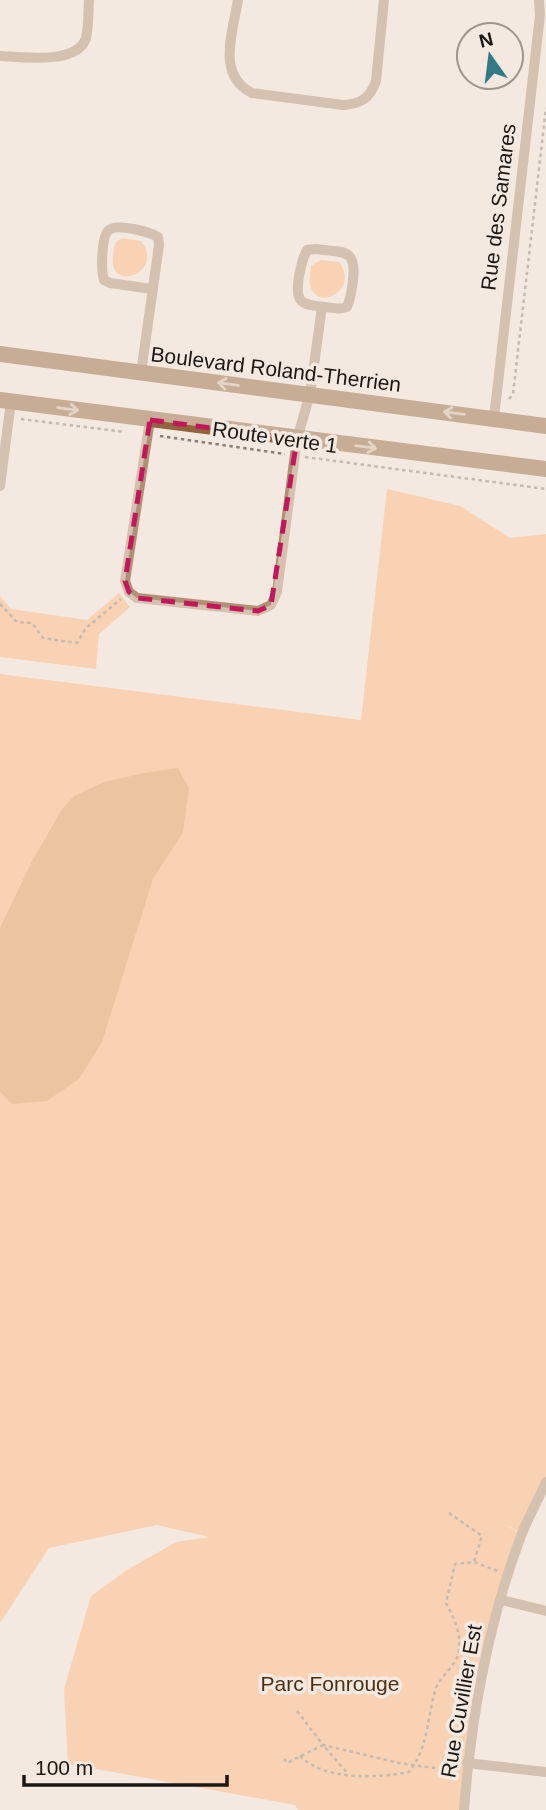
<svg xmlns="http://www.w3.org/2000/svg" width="546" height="1810" viewBox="0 0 546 1810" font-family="Arial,sans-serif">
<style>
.green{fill:#fcb77b}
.water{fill:#e19858}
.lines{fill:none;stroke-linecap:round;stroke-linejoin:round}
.path{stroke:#87807a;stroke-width:2.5;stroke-dasharray:3.5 3.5;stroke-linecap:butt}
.street{stroke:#b09176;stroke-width:10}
.secondary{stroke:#92643d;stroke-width:16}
.oneway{stroke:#d2baa7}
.marked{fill:none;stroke:#c2185b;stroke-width:5;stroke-dasharray:14 9;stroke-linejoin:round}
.labels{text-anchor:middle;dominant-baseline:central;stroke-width:7;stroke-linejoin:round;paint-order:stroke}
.street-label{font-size:21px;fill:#1b1714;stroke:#f4e9e0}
.park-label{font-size:21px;fill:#4d2f13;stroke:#f4e9e0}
</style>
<rect width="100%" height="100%" fill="#f4e9e0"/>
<g class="green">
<path d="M 123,238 L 141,241 C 166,273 108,294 113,256 C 114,246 114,241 123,238 Z"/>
<path d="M 321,260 L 339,262 C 360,289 319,311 311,288 C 308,282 311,273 311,266 Z"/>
<polygon points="387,489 460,506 510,538 546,534 546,1480 521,1533 504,1524 522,1535 487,1648 464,1810 298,1810 295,1805 68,1764 64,1689 91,1596 127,1570 176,1542 209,1537 157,1525 49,1548 0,1623 0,1092 13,1104 129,952 153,879 183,831 30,865 0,927 0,674 361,720"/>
<polygon points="119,593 130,607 99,634 96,669 0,657 0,596 11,609 87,620"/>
</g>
<polygon class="water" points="178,768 189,788 183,832 153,879 102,1042 79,1079 47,1101 12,1104 0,1092 0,927 30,865 62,809 74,796 104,782 149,772"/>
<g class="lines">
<g class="path">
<polyline points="509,399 513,394 546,108"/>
<polyline points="21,419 125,432"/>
<polyline points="160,436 285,454"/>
<polyline points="305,457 546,489"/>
<polyline points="0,604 17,622 32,623 43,638 77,643 86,628 121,599"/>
<polyline points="449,1513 482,1536 474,1562"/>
<polyline points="297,1711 323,1745 399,1763 456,1771"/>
<path d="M 300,1756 C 325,1781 376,1778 409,1772 C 428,1748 427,1719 435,1691 C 439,1677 455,1667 458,1654 C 463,1637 454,1617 446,1603 L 455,1564 L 474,1562 L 498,1571"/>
<polyline points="284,1759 287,1763 323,1745 348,1774"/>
</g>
<g class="street">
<path d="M 238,0 C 233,32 216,75 252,93 L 343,105 C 361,104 370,98 376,81 L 384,0"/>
<path d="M 0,56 C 21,57 78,65 86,38 C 89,26 88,12 89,0"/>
<path d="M 316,249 C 342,253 357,247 353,280 C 352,289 351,298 347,307 C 340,310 333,308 325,307 C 317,306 304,306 300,299 C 294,290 302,259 307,250 Z"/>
<path d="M 141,373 L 159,245 L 158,237 C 150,232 117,223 109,230 C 101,236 101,271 104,280 L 110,283 L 152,289"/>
<polyline points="494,418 540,15 539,0"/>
<polyline points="150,420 125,581 129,592 137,598 258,611 271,605 277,592 297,439 310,394 322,307"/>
<polyline points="0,486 11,402"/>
<polyline points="501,1600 546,1611"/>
<polyline points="467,1763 546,1772"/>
<path d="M 464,1810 C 471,1717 488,1624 521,1536 C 528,1518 538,1500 546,1482"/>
</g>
<g class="secondary">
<polyline points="0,354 546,426"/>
<polyline points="0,400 546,469"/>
</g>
</g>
<defs><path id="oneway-shaft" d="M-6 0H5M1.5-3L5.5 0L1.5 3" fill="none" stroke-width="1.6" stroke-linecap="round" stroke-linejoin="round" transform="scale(1.75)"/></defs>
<g class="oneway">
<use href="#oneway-shaft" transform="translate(228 384) rotate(-173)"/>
<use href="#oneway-shaft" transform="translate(68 409) rotate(7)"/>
<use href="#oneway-shaft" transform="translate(454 413) rotate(-173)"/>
<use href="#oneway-shaft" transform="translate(366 447) rotate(7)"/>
</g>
<path d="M0 0H546V1810H0ZM 150,420 L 297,439 L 271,605 L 258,611 L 137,598 L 129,592 L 125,581 Z" fill="#f4e9e0" fill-opacity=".55" fill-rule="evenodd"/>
<path class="marked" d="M 150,420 L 297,439 L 271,605 L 258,611 L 137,598 L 129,592 L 125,581 Z"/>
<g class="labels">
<g class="street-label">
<text transform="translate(498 207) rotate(-83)">Rue des Samares</text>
<text transform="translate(276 369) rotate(7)">Boulevard Roland-Therrien</text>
<text transform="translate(275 437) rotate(8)">Route verte 1</text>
<text transform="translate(461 1701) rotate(-80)">Rue Cuvillier Est</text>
</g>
<g class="park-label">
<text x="330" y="1683">Parc Fonrouge</text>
</g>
</g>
<g transform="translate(490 56) rotate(346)"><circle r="33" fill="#f4e9e0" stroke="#9d958e" stroke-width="2"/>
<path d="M0-5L12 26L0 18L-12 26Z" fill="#347a86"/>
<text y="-10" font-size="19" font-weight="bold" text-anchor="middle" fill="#1b1714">N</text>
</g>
<path d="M24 1775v10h203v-10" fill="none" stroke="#1b1714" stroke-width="3.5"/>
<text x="35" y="1775" font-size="21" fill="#1b1714" stroke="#f4e9e0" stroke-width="5" paint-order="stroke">100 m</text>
</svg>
